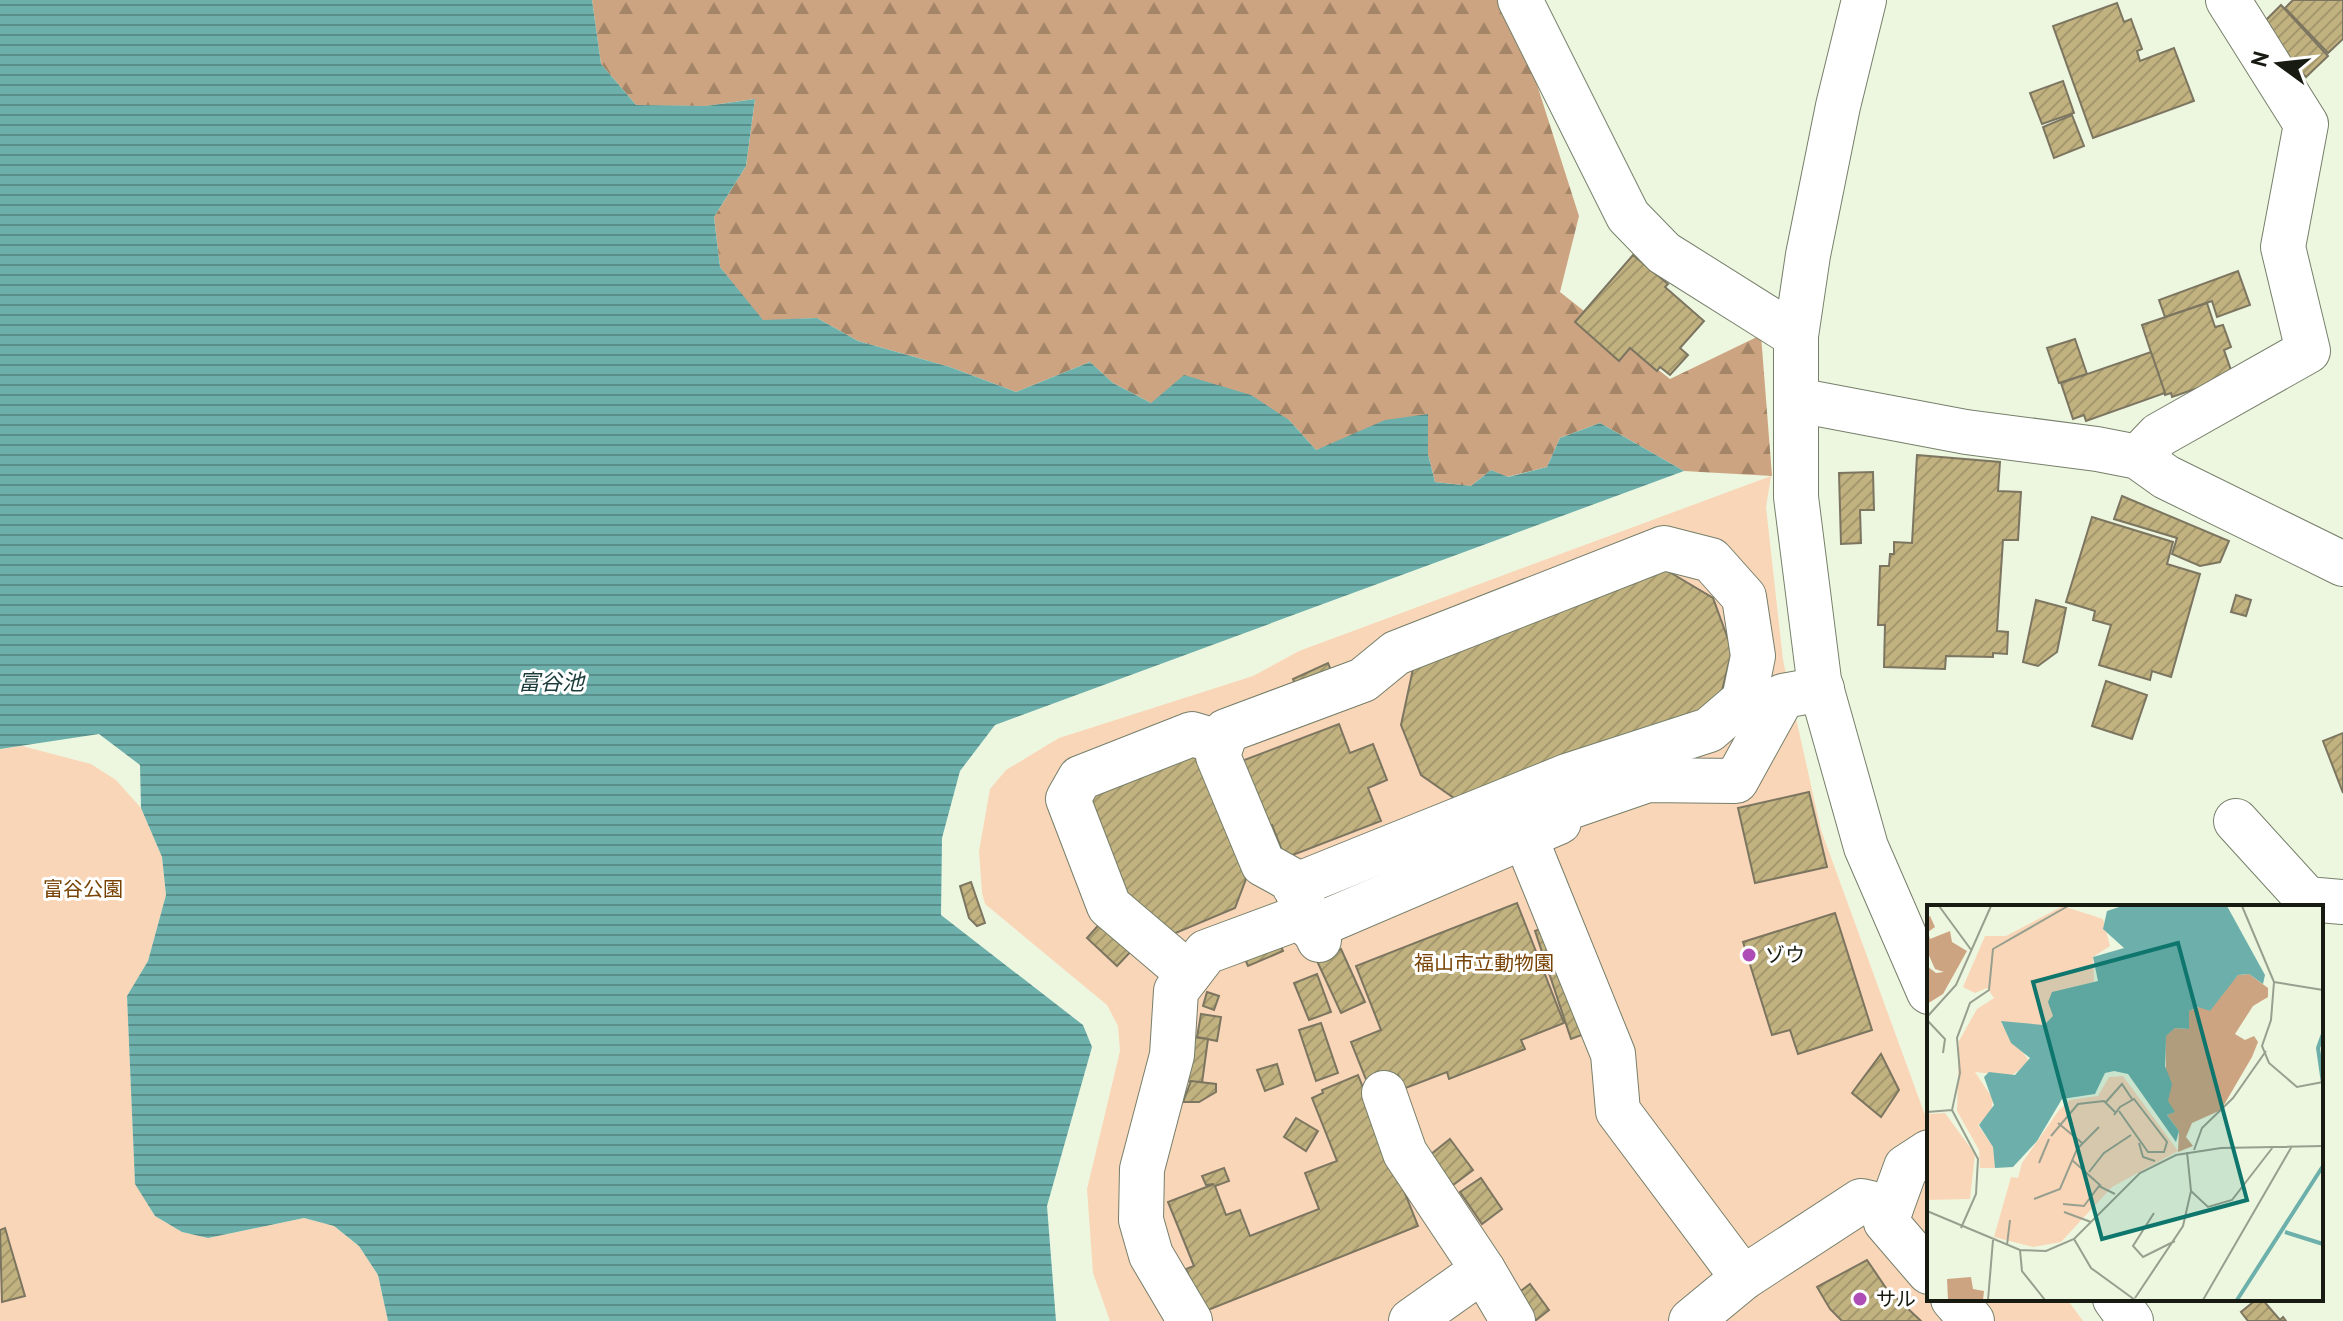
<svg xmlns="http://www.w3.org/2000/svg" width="2343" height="1321" viewBox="0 0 2343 1321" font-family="'PT Sans','Noto Sans JP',sans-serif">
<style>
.green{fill:#fad6b8}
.forest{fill:url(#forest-firs)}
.water{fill:url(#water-rules)}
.building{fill:url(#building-hatch);stroke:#7c7560;stroke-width:2}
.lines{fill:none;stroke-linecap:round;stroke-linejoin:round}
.minor-casing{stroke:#767f6a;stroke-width:46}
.minor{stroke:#fff;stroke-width:44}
.poi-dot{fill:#ad4db5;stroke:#fff;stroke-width:3}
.labels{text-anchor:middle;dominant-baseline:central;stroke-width:6;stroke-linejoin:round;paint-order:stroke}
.park-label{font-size:20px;fill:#784305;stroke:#fff}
.poi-label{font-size:20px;fill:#171b12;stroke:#fff;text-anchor:start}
.water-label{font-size:22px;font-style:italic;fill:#1b3c3a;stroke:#fff}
.inset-river{fill:none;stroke:#6db0ab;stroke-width:4}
.inset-road{fill:none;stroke:#979f8e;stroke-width:2}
.view{fill:#0f766e;fill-opacity:0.15;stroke:#0f766e;stroke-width:4}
.inset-edge{fill:none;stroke:#171b12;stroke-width:4}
</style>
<defs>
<pattern id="forest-firs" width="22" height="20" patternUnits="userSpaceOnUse" patternTransform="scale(2)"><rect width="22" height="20" fill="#cda481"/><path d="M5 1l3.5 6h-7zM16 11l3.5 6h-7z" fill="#a58568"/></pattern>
<pattern id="water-rules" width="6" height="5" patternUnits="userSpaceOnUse" patternTransform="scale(2)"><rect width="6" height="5" fill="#6db0ab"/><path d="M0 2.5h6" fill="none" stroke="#598e8a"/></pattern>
<pattern id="building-hatch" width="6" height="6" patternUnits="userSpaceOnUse" patternTransform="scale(2)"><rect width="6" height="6" fill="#c1b280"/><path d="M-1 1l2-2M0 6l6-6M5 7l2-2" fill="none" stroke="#a5986e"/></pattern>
</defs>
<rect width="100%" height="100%" fill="#edf7e0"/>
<g class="green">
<polygon points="1771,476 1766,507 1783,660 1821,830 1929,1126 1929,1299 2067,1299 2083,1321 1110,1321 1093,1273 1087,1189 1120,1051 1118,1026 1107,1005 985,904 982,893 979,851 990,789 1006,770 1059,738 1253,676 1299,651"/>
<polygon points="22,746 91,764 116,780 141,808 162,857 166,895 148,961 127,996 135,1183 155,1216 182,1232 208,1238 304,1218 334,1226 359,1246 378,1275 388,1321 0,1321 0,749"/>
</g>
<polygon class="forest" points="592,0 1500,0 1516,19 1579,216 1560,292 1670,379 1761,335 1772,476 1684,471 1600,423 1560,438 1547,467 1507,477 1491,470 1471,486 1435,482 1428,454 1427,414 1350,437 1316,450 1289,420 1151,403 1113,383 1090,362 1016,392 950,367 858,341 817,318 762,321 720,267 714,217 746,166 755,99 706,106 636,105 601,64"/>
<polygon class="water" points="0,0 592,0 601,64 636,105 706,106 755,99 746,166 714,217 720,267 763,320 817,318 858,341 950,367 1016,392 1090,362 1113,383 1151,403 1184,375 1251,395 1289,420 1316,450 1385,420 1428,414 1428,454 1435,482 1471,486 1491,470 1508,477 1547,467 1560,438 1600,423 1684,471 995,725 960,771 942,838 941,915 1083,1025 1092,1047 1047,1206 1056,1321 388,1321 378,1275 359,1246 334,1226 304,1218 208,1238 182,1232 155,1216 135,1184 127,996 148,961 166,895 162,857 141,808 140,765 99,734 0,749"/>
<g class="building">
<polygon points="2293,0 2343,0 2343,39 2328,53 2285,8"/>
<polygon points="2117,3 2124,22 2131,19 2142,49 2137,51 2140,61 2174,48 2194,101 2093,138 2053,26"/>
<polygon points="2281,5 2328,56 2306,77 2288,58 2266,20"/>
<polygon points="2063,81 2074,113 2042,124 2030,93"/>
<polygon points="2072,115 2084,146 2054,158 2043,127"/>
<polygon points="1633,255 1668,284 1665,287 1704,321 1680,348 1688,355 1670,375 1660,367 1657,371 1630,348 1619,361 1575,322"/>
<polygon points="2238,271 2250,305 2217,317 2212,301 2165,317 2159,300"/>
<polygon points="2207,303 2215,327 2223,325 2231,347 2224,350 2233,376 2172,397 2171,393 2165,395 2142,325"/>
<polygon points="2075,339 2087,374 2059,383 2047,348"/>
<polygon points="2151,352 2165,393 2086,421 2084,415 2073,419 2061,383"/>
<polygon points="1917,455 2000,462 1998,491 2021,492 2018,540 2003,540 1997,631 2008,632 2007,654 1993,653 1993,657 1946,656 1945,669 1884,667 1885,625 1878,625 1880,566 1889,566 1890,554 1894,554 1894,542 1912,543"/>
<polygon points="1873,472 1874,510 1860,510 1861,543 1841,544 1839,473"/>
<polygon points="2122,496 2229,541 2220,562 2200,566 2172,554 2177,538 2114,519"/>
<polygon points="2092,517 2173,542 2167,564 2200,574 2171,677 2152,671 2150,680 2099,665 2111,625 2093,620 2095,611 2066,602"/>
<polygon points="1661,567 1713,598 1732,650 1718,707 1467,807 1421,775 1401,725 1413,669"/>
<polygon points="2236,595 2251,600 2246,616 2231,612"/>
<polygon points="2036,600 2066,608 2057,652 2038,666 2023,662"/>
<polygon points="1328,663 1338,688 1303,704 1293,679"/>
<polygon points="2106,681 2147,695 2132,739 2092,726"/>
<polygon points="1339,724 1350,753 1373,744 1387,780 1368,788 1381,821 1285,858 1272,825 1265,828 1239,762"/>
<polygon points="2343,733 2343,793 2323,741"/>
<polygon points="1193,751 1246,879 1235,908 1171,935 1136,920 1085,797"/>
<polygon points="1809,792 1827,867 1755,883 1738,808"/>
<polygon points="971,882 985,923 977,926 969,918 960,886"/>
<polygon points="1517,903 1564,1023 1521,1040 1525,1049 1449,1079 1447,1072 1403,1089 1398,1075 1369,1087 1351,1042 1381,1030 1356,966"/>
<polygon points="1835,913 1872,1030 1798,1054 1790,1030 1772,1035 1743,942"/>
<polygon points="1105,918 1135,947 1117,966 1087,938"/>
<polygon points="1559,923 1595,1030 1571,1039 1535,931"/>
<polygon points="1274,929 1283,951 1248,966 1238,943"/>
<polygon points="1341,949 1365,1002 1341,1013 1317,961"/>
<polygon points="1317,974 1331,1012 1309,1020 1294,983"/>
<polygon points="1207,992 1219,996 1214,1010 1203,1006"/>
<polygon points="1201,1014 1221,1017 1217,1041 1197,1037"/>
<polygon points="1321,1023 1338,1073 1316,1081 1299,1030"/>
<polygon points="1192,1037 1208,1039 1202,1083 1186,1081"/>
<polygon points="1881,1054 1899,1090 1881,1117 1852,1093"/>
<polygon points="1277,1064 1283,1084 1265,1091 1257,1070"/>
<polygon points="1358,1075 1418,1226 1203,1312 1186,1269 1194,1266 1168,1202 1214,1184 1206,1185 1202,1176 1224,1168 1229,1181 1215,1186 1226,1215 1240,1210 1250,1236 1319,1209 1305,1173 1337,1161 1312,1098 1323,1093 1322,1090"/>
<polygon points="1191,1081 1216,1084 1216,1092 1199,1102 1183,1102"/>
<polygon points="1296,1118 1318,1131 1306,1151 1284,1137"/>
<polygon points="1450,1139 1473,1170 1453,1185 1430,1155"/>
<polygon points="1481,1178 1502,1209 1482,1224 1460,1192"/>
<polygon points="5,1228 25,1296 2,1302 0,1230"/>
<polygon points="1867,1260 1886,1288 1921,1321 1842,1321 1830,1309 1817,1287"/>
<polygon points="1530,1284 1549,1310 1535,1321 1509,1300"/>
<polygon points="2257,1299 2262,1299 2280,1320 2283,1317 2286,1321 2248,1321 2241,1312"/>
</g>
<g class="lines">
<defs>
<g id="minor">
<polyline points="1520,0 1628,216 1664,253 1796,336"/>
<polyline points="1864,0 1838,106 1808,255 1796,336 1796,497 1819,680 1866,847 1929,992"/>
<polyline points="1797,400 1966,432 2097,449 2138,457 2166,477 2343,564"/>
<polyline points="2138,457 2159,435 2308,351 2283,247 2306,124 2228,0"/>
<polyline points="2236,821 2307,899 2343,902"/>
<polyline points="1525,837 1613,1054 1618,1111 1743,1278"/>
<polyline points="1294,886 1567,776 1709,730 1744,700 1753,656 1744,597 1711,560 1664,548 1396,653 1363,680 1226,731 1218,756 1263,864 1292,880 1319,940"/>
<polyline points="1311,928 1559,822 1561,810 1648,780 1736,781 1783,696 1822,689"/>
<polyline points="1189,974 1109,906 1068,799 1080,778 1192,734 1222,743"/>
<polyline points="1384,1093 1405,1153 1483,1270 1513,1321"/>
<polyline points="1929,1152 1906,1167 1886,1222 1929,1272"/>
<polyline points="1953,1299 1972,1321"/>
<polyline points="2115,1299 2131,1321"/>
<polyline points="1190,1321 1151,1255 1141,1220 1142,1169 1172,1055 1176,991 1206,952 1306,915"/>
<polyline points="1411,1321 1483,1270"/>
<polyline points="1691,1321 1743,1278 1861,1201 1891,1208"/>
</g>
</defs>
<use href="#minor" class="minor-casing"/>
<use href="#minor" class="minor"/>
</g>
<g class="poi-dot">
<circle cx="1749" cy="955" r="8"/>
<circle cx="1860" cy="1299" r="8"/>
</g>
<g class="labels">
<g class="park-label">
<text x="83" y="889">富谷公園</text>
<text x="1484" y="963">福山市立動物園</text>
</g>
<g class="poi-label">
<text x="1765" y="955">ゾウ</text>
<text x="1876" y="1299">サル</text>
</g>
<g class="water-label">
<text x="551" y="682">富谷池</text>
</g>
</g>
<g transform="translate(1927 905)">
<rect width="396" height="396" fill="#edf7e0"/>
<path d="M 136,1 L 176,14 L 183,41 L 166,52 L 167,77 L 150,82 L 122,117 L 108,122 L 74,118 L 103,157 L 84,171 L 48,167 L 66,194 L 64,208 L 51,220 L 66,242 L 68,263 L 53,263 L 52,245 L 30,206 L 32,136 L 50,104 L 67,93 L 60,83 L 48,88 L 36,82 L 58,31 L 79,31 ZM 196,171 L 251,246 L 185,282 L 134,337 L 106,342 L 67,332 L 84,272 L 91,273 L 95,258 L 132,205 L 143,195 L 171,191 L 182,172 ZM 18,208 L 48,249 L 43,294 L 0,295 L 0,209 Z" fill="#fad6b8"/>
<path d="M 3,11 L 8,22 L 1,27 L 3,34 L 23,26 L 25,37 L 40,46 L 16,89 L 0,99 L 0,61 L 9,68 L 17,67 L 8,64 L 0,46 L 0,13 ZM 322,69 L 341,83 L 341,92 L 326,101 L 308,129 L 318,135 L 327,131 L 331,137 L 325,152 L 294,205 L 265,218 L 259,232 L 266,241 L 251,247 L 252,226 L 240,210 L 247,207 L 240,196 L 238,131 L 248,123 L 262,124 L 262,106 L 286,96 L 311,70 ZM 44,372 L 46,384 L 57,386 L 56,395 L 21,395 L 20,374 Z" fill="#cda481"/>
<path d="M 195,1 L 300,1 L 338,70 L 336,79 L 322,69 L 311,70 L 283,106 L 271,102 L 262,106 L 262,124 L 248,123 L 239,131 L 238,161 L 245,179 L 241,196 L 248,207 L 240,210 L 252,226 L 249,237 L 201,169 L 187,166 L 178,168 L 168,189 L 135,194 L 110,236 L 86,262 L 68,263 L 66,242 L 52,220 L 67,200 L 57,172 L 62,167 L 88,170 L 103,153 L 84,138 L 74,116 L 117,120 L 126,111 L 121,97 L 125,87 L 171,76 L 166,52 L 197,43 L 176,24 L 180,6 Z" fill="#6db0ab"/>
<path class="inset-river" d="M 396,129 L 391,143 L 396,178M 358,327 L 396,339M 310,395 L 396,261"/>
<path class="inset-road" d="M 12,1 L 45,46M 315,1 L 347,77 L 344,115 L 335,141 L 342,158 L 370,182 L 396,177M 347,77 L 396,85M 0,112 L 29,80 L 64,1M 0,115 L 18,134 L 16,148M 179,197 L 195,179 L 205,194M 0,207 L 25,205M 187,210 L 193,202 L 207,194 L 240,237 L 237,247 L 221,247 L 192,206M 131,218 L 155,238M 124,231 L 151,199 L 177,196 L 189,208M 212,238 L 216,252 L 228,256M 267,245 L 275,223 L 306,193 L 339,146M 145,255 L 174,281M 112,258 L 122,234M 162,267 L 177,248 L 204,230M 264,286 L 281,302 L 305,295 L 346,242M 107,294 L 133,284 L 150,244 L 172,222M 136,299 L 157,301 L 172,281 L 188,289M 0,306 L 93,345 L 119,346 L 147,334 L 213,268 L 249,250 L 294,243 L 396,241M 137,307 L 164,317M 227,308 L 206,341 L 216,352 L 248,336M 34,323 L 49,289 L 51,254 L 25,205 L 33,168 L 30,133 L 43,98 L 62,85 L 66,44 L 141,1M 147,334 L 164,363 L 208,395M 80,340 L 83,315M 93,345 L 95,366 L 118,395M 208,393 L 256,321 L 264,286 L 260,247M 61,395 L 66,335M 276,395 L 365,241"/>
<path class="view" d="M 251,38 L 320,295 L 175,334 L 106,77 Z"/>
<rect width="396" height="396" class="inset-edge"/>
</g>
<g transform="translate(2279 64) rotate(285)" stroke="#ffffff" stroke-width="6" paint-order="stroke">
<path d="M0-6L14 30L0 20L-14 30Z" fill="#171b12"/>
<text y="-12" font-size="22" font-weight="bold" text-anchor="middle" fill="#171b12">N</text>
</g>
</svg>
